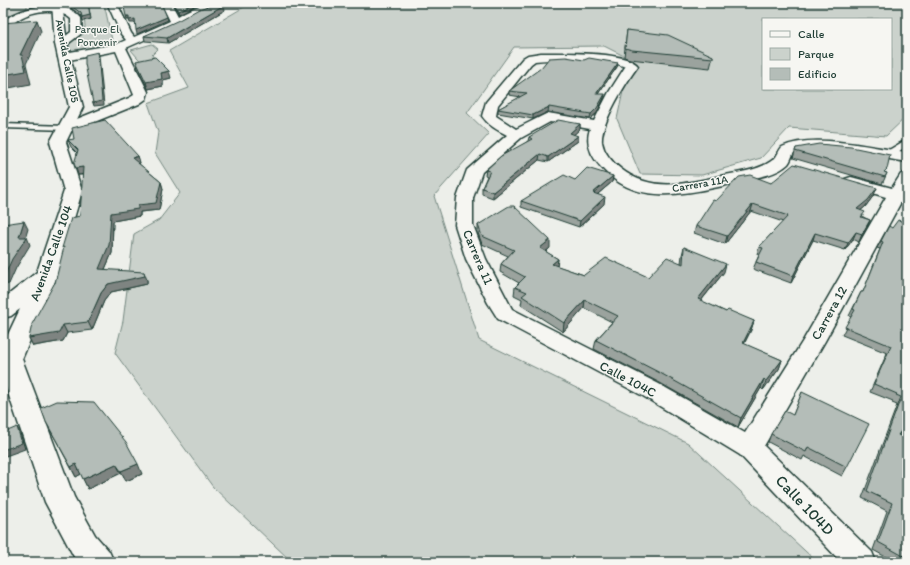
<svg xmlns="http://www.w3.org/2000/svg" width="910" height="565" viewBox="0 0 910 565" font-family="Itim,sans-serif">
<style>
.green{fill:#cbd2cc;stroke:#758880;fill-rule:evenodd}
.lines{fill:none;stroke-linecap:round;stroke-linejoin:round}
.lane-casing{stroke:#1f3d34;stroke-width:3}
.street-casing{stroke:#1f3d34;stroke-width:3}
.secondary-casing{stroke:#1f3d34;stroke-width:3}
.lane{fill:#f6f6f2;fill-rule:evenodd}
.street{fill:#f6f6f2;fill-rule:evenodd}
.secondary{fill:#f6f6f2;fill-rule:evenodd}
.wall{fill:#9ba39e;stroke:#1f3d34}
.shaded-wall{fill:#7e8481;stroke:#1f3d34}
.building{fill:#b4bdb8;stroke:#1f3d34}
.labels{text-anchor:middle;dominant-baseline:central;stroke-width:3;stroke-linejoin:round;paint-order:stroke}
.far-park-label{font-size:11px;fill:#415b52;stroke:#f6f6f2}
.far-street-label{font-size:11px;fill:#1f3d34;stroke:#f6f6f2}
.street-label{font-size:13px;fill:#1f3d34;stroke:#f6f6f2}
.near-street-label{font-size:16px;fill:#1f3d34;stroke:#f6f6f2}
</style>
<rect width="100%" height="100%" fill="#edefea"/>
<filter id="ink" filterUnits="userSpaceOnUse"><feTurbulence type="fractalNoise" baseFrequency=".025" numOctaves="2"/><feDisplacementMap in="SourceGraphic" scale="8" xChannelSelector="R" yChannelSelector="G"/><feConvolveMatrix kernelMatrix="1 2 1 2 8 2 1 2 1" color-interpolation-filters="sRGB"/></filter>
<g filter="url(#ink)">
<g class="green">
<polygon points="3,3 28,3 26,10 27,12 3,24"/>
<path d="M 88,3 L 104,3 L 113,45 L 74,52 L 69,48 C 70,39 77,35 84,30 L 85,26 L 84,17 C 75,11 69,10 59,7 Z"/>
<path d="M 251,3 L 907,3 L 907,116 L 886,136 L 789,128 L 761,158 L 702,175 L 640,174 L 617,119 L 630,59 L 604,46 L 514,47 L 467,113 L 489,134 L 434,196 L 479,340 L 688,443 L 817,562 L 292,562 L 213,487 L 115,353 L 123,321 L 134,234 L 159,220 L 180,193 L 155,153 L 158,132 L 148,103 L 189,88 L 169,51 ZM 763,19 L 891,19 L 891,89 L 763,89 Z"/>
<polygon points="152,44 158,49 152,55 157,62 144,65 131,50"/>
</g>
<g class="lines">
<defs>
<g id="lane">
<polygon points="3,124 67,126 71,128 67,130 3,128"/>
<polygon points="904,141 907,141 907,146 890,157 884,157 884,153"/>
</g>
<g id="street">
<path d="M 107,3 L 117,3 L 131,33 L 134,37 L 170,21 L 161,3 L 171,3 L 178,16 C 194,6 207,3 225,3 L 223,5 L 199,12 L 180,24 L 126,48 L 148,92 L 146,99 L 139,104 L 72,131 L 67,132 L 62,131 L 60,128 L 62,125 L 129,98 L 134,95 L 116,51 L 64,61 L 60,60 L 58,57 L 60,54 L 64,53 L 117,44 L 126,40 L 121,34 Z"/>
<path d="M 41,6 C 55,5 72,6 81,18 L 82,33 L 65,46 L 57,46 L 55,44 L 71,32 L 71,19 C 57,7 34,10 19,19 C 14,22 9,28 3,29 L 3,21 C 15,12 27,9 41,6 Z"/>
<path d="M 541,53 C 559,53 628,51 638,66 C 627,81 600,124 602,142 C 604,153 612,162 621,169 C 653,194 689,183 725,175 C 741,172 761,170 774,159 C 777,157 779,150 782,147 C 814,132 872,148 907,152 L 907,162 C 880,158 823,144 799,150 C 791,152 793,158 788,164 C 783,169 774,173 767,175 C 752,179 737,182 723,186 C 680,195 634,205 601,167 C 591,156 585,143 590,129 L 550,122 L 521,138 L 482,172 L 473,198 L 473,225 L 486,259 L 512,309 L 659,384 L 745,433 L 804,339 L 886,197 L 845,185 L 843,182 L 845,179 L 851,177 L 892,188 L 901,174 L 907,172 L 907,203 L 901,202 L 825,341 L 764,446 L 872,552 L 876,562 L 841,562 L 740,455 L 643,396 L 498,319 L 488,303 L 466,259 L 455,225 L 457,198 L 467,170 L 507,135 C 497,130 488,125 482,116 L 486,102 L 523,58 L 528,55 ZM 535,61 C 554,59 610,58 625,67 L 609,92 L 594,121 L 548,113 L 516,129 L 496,116 L 498,105 L 531,64 Z"/>
</g>
<polygon id="secondary" points="52,3 62,3 67,44 83,107 66,142 82,191 58,274 22,359 74,497 95,535 109,551 114,562 77,562 73,555 45,502 3,378 3,345 20,309 11,316 3,318 3,299 37,272 64,191 50,142 69,107 55,44"/>
</defs>
<use href="#lane" class="lane-casing"/>
<use href="#street" class="street-casing"/>
<use href="#secondary" class="secondary-casing"/>
<use href="#lane" class="lane"/>
<use href="#street" class="street"/>
<use href="#secondary" class="secondary"/>
</g>
<g class="wall">
<polygon points="173,3 192,3 194,6 179,14"/>
<polygon points="70,5 91,19 83,21 81,16 71,8"/>
<polygon points="225,10 168,43 145,41 144,36"/>
<polygon points="627,30 713,56 710,68 630,59 624,57"/>
<polygon points="136,61 171,78 163,80 163,86 148,89 138,68"/>
<polygon points="618,63 617,67 598,94 604,98 597,113 590,119 548,112 533,119 498,113 498,109 521,97 509,95 509,91"/>
<polygon points="580,124 580,129 573,135 578,141 548,162 539,160 493,198 482,194 482,188 487,176 485,175 486,170 528,141 529,137"/>
<polygon points="68,140 138,156 140,163 139,164 161,182 163,189 159,210 140,212 140,216 113,221 112,253 105,269 147,280 147,284 111,292 104,301 92,330 67,333 63,341 33,346 29,338 55,283 80,216 83,175 78,175 77,153 71,147"/>
<polygon points="796,148 885,173 887,173 884,180 882,184 793,158"/>
<polygon points="613,176 612,182 598,194 604,204 579,227 521,207 521,201 575,180"/>
<polygon points="771,183 874,195 865,207 861,210 863,217 870,220 867,227 859,242 853,239 845,250 813,240 791,283 753,269 759,255 757,254 759,247 783,222 751,211 725,244 694,233 696,226 716,201"/>
<polygon points="907,223 907,425 899,436 907,439 907,562 895,562 873,550 887,511 862,498 897,405 892,403 893,401 870,392 887,353 842,335 851,317 849,316 861,292 863,292 880,249 877,248 881,241 892,228"/>
<polygon points="478,225 550,248 546,252 558,259 557,266 584,275 648,277 681,263 682,255 684,247 724,272 701,301 726,312 754,321 751,330 744,344 782,360 779,369 763,390 761,388 738,427 660,383 594,349 596,340 612,322 584,308 563,332 521,305 522,299 514,295 515,287 519,283 500,272 501,264 508,256 482,244 478,233"/>
<polygon points="802,392 847,467 842,476 804,456 802,460 768,442 771,434 793,415"/>
<polygon points="46,422 142,474 126,481 121,473 88,489 81,474 76,477"/>
</g>
<g class="shaded-wall">
<polygon points="88,3 91,19 83,21 82,17"/>
<polygon points="194,3 194,6 179,14 178,11"/>
<polygon points="224,5 225,10 168,43 167,38"/>
<polygon points="126,16 129,16 135,19 136,23 130,23 129,20 127,20"/>
<polygon points="167,17 168,20 137,34 136,30"/>
<polygon points="37,20 41,31 26,64 31,84 3,89 3,75 20,55"/>
<polygon points="98,52 99,56 104,105 94,106 93,103"/>
<polygon points="618,63 617,67 595,98 596,94"/>
<polygon points="169,71 171,78 163,80 163,86 148,89 146,82 161,73"/>
<polygon points="605,94 604,98 597,113 590,119 591,114"/>
<polygon points="549,107 548,112 533,119 533,115"/>
<polygon points="580,124 580,129 569,139 570,133"/>
<polygon points="578,136 578,141 548,162 548,157"/>
<polygon points="540,154 539,160 493,198 493,192"/>
<polygon points="138,156 140,163 134,164 132,158"/>
<polygon points="83,167 86,174 78,175 76,168"/>
<polygon points="613,176 612,182 592,199 593,193"/>
<polygon points="161,182 163,189 159,210 140,212 140,216 113,221 112,253 102,276 99,269 111,213 138,205"/>
<polygon points="877,188 874,195 865,207 854,216 857,209"/>
<polygon points="605,197 604,204 579,227 580,221"/>
<polygon points="753,204 751,211 725,244 727,236"/>
<polygon points="870,220 867,227 859,242 862,234"/>
<polygon points="24,221 28,229 25,239 27,237 30,245 16,268 9,284 3,285 3,275 19,237"/>
<polygon points="856,232 853,239 845,250 848,243"/>
<polygon points="815,233 813,240 791,283 793,276"/>
<polygon points="550,240 550,248 539,257 540,248"/>
<polygon points="558,259 557,267 552,264"/>
<polygon points="726,264 724,272 695,308 698,299"/>
<polygon points="144,272 147,280 147,284 111,292 104,301 92,330 88,322 101,293 108,284"/>
<polygon points="585,300 584,308 563,332 564,323"/>
<polygon points="754,321 751,330 740,352 743,343"/>
<polygon points="63,325 67,333 63,341 33,346 29,338"/>
<polygon points="782,360 779,369 763,390 766,381"/>
<polygon points="764,379 761,388 738,427 741,418"/>
<polygon points="907,423 907,425 894,443 898,435"/>
<polygon points="17,427 20,433 25,449 3,457 3,450"/>
<polygon points="76,464 81,474 76,477 71,467"/>
<polygon points="116,464 121,473 88,489 83,479"/>
<polygon points="138,464 142,474 126,481 121,471"/>
</g>
<g class="building">
<polygon points="72,3 88,3 90,15 82,17 81,13 70,5"/>
<polygon points="123,3 161,3 167,17 136,30 135,19 129,20 129,16 126,16"/>
<polygon points="174,3 194,3 178,11"/>
<polygon points="214,4 224,5 167,38 144,36 179,20 199,9"/>
<polygon points="37,20 20,55 22,55 26,71 3,75 3,23"/>
<polygon points="627,30 668,35 713,56 713,58 632,50 625,48"/>
<polygon points="98,52 102,101 93,103 85,64 85,55"/>
<polygon points="155,57 169,71 161,73 162,79 146,82 136,61"/>
<polygon points="566,57 584,60 589,58 618,63 596,94 605,94 597,108 591,114 549,107 533,115 498,109 527,93 509,91 541,68 549,58"/>
<polygon points="105,120 138,156 132,158 161,182 156,203 138,205 138,209 111,213 109,245 99,269 144,272 145,276 108,284 101,293 88,322 63,325 59,333 29,338 32,324 54,284 55,283 64,247 62,248 71,218 80,216 83,167 76,168 74,164 78,150 68,140 74,139 72,128"/>
<polygon points="558,120 580,124 570,133 578,136 548,157 540,154 493,192 482,188 490,171 486,170 501,156 532,139 529,137"/>
<polygon points="819,144 851,147 890,155 887,169 884,172 887,173 885,177 795,151 796,148"/>
<polygon points="794,164 877,188 868,200 857,209 865,212 861,217 870,220 862,234 856,232 848,243 815,233 793,276 756,262 763,248 759,247 788,216 753,204 727,236 696,226 713,200 716,201 739,177 750,175 771,183"/>
<polygon points="587,168 613,176 593,193 605,197 580,221 521,201 564,175 575,180"/>
<polygon points="509,206 514,206 550,240 540,248 558,259 552,264 584,275 606,258 648,277 667,257 683,264 684,247 726,264 698,299 726,312 728,310 754,321 743,343 782,360 766,381 764,379 741,418 662,374 596,340 618,316 585,300 564,323 522,296 527,292 515,287 525,277 501,264 514,250 482,236 478,225"/>
<polygon points="898,220 907,223 907,423 898,435 907,439 907,558 878,542 892,503 867,491 901,397 896,395 897,394 874,384 891,346 845,327 855,310 853,309 861,292 863,292 883,242 881,241 889,226 892,228"/>
<polygon points="24,221 19,237 27,237 12,259 5,275 3,275 3,224"/>
<polygon points="802,392 869,424 847,467 808,447 806,452 771,434 785,411 793,415"/>
<polygon points="57,401 94,402 126,442 138,464 121,471 116,464 83,479 76,464 71,467 46,422 41,408"/>
<polygon points="17,427 22,443 3,450 3,433"/>
</g>
</g>
<g class="labels">
<g class="far-park-label">
<text x="97" y="29">Parque El<tspan x="97" dy="13">Porvenir</tspan></text>
</g>
<g class="far-street-label">
<text transform="translate(67 61) rotate(79)">Avenida Calle 105</text>
<text transform="translate(700 184) rotate(-10)">Carrera 11A</text>
</g>
<g class="street-label">
<text transform="translate(51 253) rotate(-70)">Avenida Calle 104</text>
<text transform="translate(478 257) rotate(67)">Carrera 11</text>
<text transform="translate(829 313) rotate(-61)">Carrera 12</text>
<text transform="translate(628 379) rotate(28)">Calle 104C</text>
</g>
<g class="near-street-label">
<text transform="translate(805 505) rotate(46)">Calle 104D</text>
</g>
</g>
<rect width="910" height="565" fill="none" stroke="#f6f6f2" stroke-width="16"/>
<rect x="8" y="8" width="894" height="549" fill="none" stroke="#1f3d34" stroke-width="1.5" filter="url(#ink)"/>
<rect x="762" y="18" width="130" height="72" fill="#f6f6f2" stroke="#a0aca6"/>
<rect x="770" y="31" width="20" height="6" fill="#f6f6f2" stroke="#a0aca6"/>
<text x="798" y="38" font-size="12" fill="#1f3d34">Calle</text>
<rect x="770" y="48" width="20" height="12" fill="#cbd2cc" stroke="#a0aca6"/>
<text x="798" y="58" font-size="12" fill="#1f3d34">Parque</text>
<rect x="770" y="68" width="20" height="12" fill="#b4bdb8" stroke="#a0aca6"/>
<text x="798" y="78" font-size="12" fill="#1f3d34">Edificio</text>
</svg>
